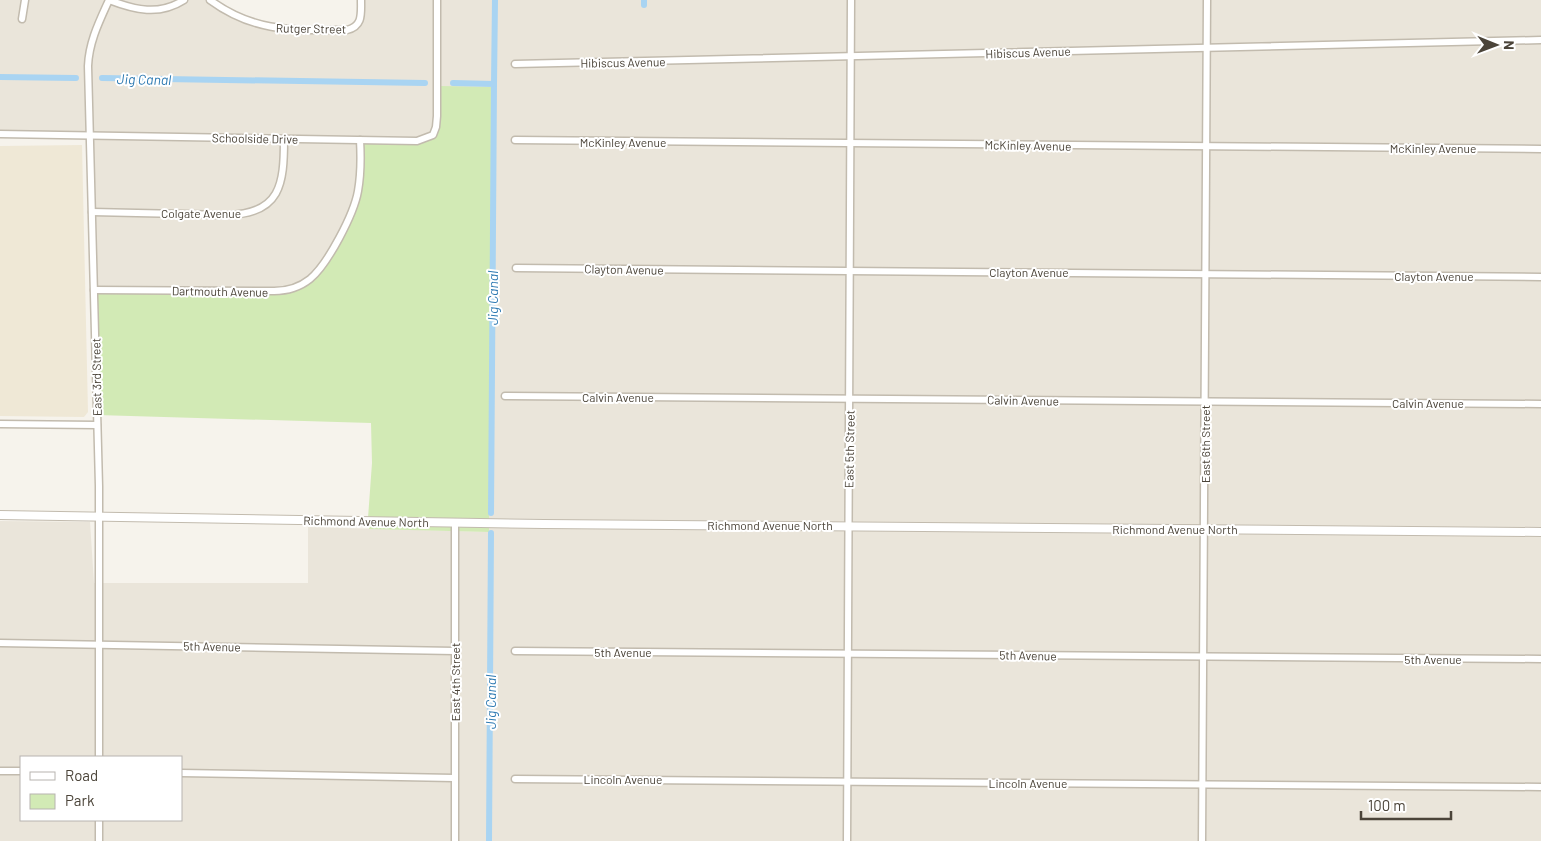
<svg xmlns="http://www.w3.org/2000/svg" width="1541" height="841" viewBox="0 0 1541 841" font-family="Barlow,sans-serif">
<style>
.residential{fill:#eae5da;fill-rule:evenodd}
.education{fill:#efe8d6}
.green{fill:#d2eab5}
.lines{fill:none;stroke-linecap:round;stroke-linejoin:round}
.canal{stroke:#a9d4f2;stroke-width:6}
.minor-casing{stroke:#c2bbae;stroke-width:9}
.tertiary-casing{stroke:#c2bbae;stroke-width:10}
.minor{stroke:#fff;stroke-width:6}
.tertiary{stroke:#fff;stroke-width:8}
.labels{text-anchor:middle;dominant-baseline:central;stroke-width:4;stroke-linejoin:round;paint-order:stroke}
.street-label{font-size:12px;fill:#4b4439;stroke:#fff}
.water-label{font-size:14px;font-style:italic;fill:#2e7ab2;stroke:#fff}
</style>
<rect width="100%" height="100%" fill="#f6f3ec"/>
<g class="residential">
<polygon points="0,0 207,0 277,29 345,31 355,30 361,24 363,21 363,0 1541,0 1541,529 489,520 440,86 440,125 438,134 433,139 430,141 364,143 362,182 326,264 315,280 295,291 272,295 95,293 91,137 0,136"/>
<path d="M 0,521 L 90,522 L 94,583 L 308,583 L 308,527 L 489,532 L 489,526 L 1541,535 L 1541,841 L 0,841 ZM 21,757 L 181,757 L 181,820 L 21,820 Z"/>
</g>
<polygon class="education" points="82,145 88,412 84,417 0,416 0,146"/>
<g class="green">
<path d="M 440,86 L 496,87 L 489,520 L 368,518 L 372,463 L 371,423 L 97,415 L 95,293 L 272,295 L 295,291 L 315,280 L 326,264 L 362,182 L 364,143 L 430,140 C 444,132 440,102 440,86 Z"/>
<polygon points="369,524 489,526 489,532 369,529"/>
</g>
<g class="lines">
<g class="canal">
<polyline points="644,5 644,0"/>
<polyline points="0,77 76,78"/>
<polyline points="102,78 425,83"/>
<polyline points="453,83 494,84 491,513"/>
<polyline points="494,84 495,0"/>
<polyline points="489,841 491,533"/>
</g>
<defs>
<g id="minor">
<path d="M 109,0 C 135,10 159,16 184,0"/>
<path d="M 210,0 C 255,33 294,30 347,30 C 363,26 361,14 361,0"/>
<polyline points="22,19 25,0"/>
<polyline points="515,64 1541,40"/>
<polyline points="0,134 417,141 433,135 436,127 437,116 437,0"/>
<polyline points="515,140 1541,149"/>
<path d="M 92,212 L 227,215 C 281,214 284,184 284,139"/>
<polyline points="516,268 1541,277"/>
<path d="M 94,290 L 274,291 C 287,291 300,287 310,279 C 328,264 354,214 358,191 C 361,174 361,157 360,140"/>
<polyline points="505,396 1541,404"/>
<polyline points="0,424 97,425"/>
<polyline points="0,643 455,651"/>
<polyline points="515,651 1541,659"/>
<path d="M 99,757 L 99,486 L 88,66 C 89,42 99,22 109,0"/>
<polyline points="0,771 21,771"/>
<polyline points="181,773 454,778"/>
<polyline points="515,779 1541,787"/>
<polyline points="99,841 99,820"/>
<polyline points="455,841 455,523"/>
<polyline points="847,841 851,0"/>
<polyline points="1202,841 1207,0"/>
</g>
<polyline id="tertiary" points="0,515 544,524 1541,532"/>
</defs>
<use href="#minor" class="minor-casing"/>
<use href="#tertiary" class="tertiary-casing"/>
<use href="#minor" class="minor"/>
<use href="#tertiary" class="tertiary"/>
</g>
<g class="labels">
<g class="street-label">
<text transform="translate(311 28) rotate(1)">Rutger Street</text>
<text transform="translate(1028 52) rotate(-2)">Hibiscus Avenue</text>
<text transform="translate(623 62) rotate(-1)">Hibiscus Avenue</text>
<text transform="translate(255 138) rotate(1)">Schoolside Drive</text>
<text x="623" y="142">McKinley Avenue</text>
<text transform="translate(1028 145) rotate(1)">McKinley Avenue</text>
<text x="1433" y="148">McKinley Avenue</text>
<text x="201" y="213">Colgate Avenue</text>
<text transform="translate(624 269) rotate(1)">Clayton Avenue</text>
<text x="1029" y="272">Clayton Avenue</text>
<text x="1434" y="276">Clayton Avenue</text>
<text transform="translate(220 291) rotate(1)">Dartmouth Avenue</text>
<text transform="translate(96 377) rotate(-91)">East 3rd Street</text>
<text x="618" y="397">Calvin Avenue</text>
<text transform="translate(1023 400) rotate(1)">Calvin Avenue</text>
<text x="1428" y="403">Calvin Avenue</text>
<text transform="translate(1205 444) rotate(-90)">East 6th Street</text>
<text transform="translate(849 449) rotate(-89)">East 5th Street</text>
<text transform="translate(366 521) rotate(1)">Richmond Avenue North</text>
<text x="770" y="525">Richmond Avenue North</text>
<text x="1175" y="529">Richmond Avenue North</text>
<text transform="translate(212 646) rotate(1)">5th Avenue</text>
<text x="623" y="652">5th Avenue</text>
<text transform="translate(1028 655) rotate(1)">5th Avenue</text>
<text x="1433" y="659">5th Avenue</text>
<text transform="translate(455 682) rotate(-90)">East 4th Street</text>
<text x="623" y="779">Lincoln Avenue</text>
<text x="1028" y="783">Lincoln Avenue</text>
</g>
<g class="water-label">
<text transform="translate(144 79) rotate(1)">Jig Canal</text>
<text transform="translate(492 298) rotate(-90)">Jig Canal</text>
<text transform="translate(490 702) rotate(-90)">Jig Canal</text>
</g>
</g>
<rect x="20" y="756" width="162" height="65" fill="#ffffff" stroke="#b7b4b0"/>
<rect x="30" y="772" width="25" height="8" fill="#ffffff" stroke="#b7b4b0"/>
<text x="65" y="781" font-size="15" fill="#4b4439">Road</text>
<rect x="30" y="794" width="25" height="15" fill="#d2eab5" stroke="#b7b4b0"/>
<text x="65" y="806" font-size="15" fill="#4b4439">Park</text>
<g transform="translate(1496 45) rotate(91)" stroke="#ffffff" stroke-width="4" paint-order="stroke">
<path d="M0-4L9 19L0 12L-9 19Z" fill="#4b4439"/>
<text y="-8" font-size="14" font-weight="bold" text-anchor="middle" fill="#4b4439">N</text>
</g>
<path d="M1361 811v8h90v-8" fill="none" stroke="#4b4439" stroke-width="2.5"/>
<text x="1368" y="811" font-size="15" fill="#4b4439" stroke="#ffffff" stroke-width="4" paint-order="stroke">100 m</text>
</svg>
